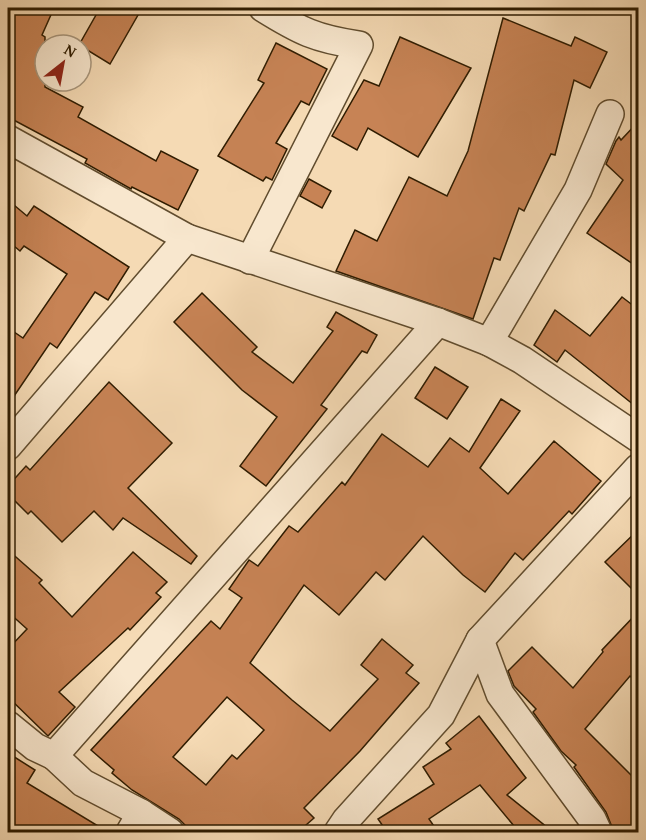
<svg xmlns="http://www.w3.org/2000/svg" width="646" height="840" viewBox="0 0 646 840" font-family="'Gentium Book Plus',serif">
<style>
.building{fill:#c78355;stroke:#2f1c01;stroke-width:1.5;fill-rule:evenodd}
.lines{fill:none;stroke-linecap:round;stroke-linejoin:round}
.minor-casing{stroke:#604c2e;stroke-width:30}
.minor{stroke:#f8e7ce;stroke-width:27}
</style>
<rect width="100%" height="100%" fill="#f5dab4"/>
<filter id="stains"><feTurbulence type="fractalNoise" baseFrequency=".00333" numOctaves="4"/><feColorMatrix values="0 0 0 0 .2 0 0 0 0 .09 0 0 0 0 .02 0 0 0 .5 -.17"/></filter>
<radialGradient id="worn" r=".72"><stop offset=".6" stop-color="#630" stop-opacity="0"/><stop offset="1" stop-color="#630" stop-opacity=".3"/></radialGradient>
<g class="building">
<polygon points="8,8 54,8 42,35 45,37 45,87 83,107 78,117 156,161 161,151 198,170 178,210 132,187 131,189 85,163 87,159 8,117"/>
<polygon points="100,8 142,8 110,64 79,45"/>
<polygon points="503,18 571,46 575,37 607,52 590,88 574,80 555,155 551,154 524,211 519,208 500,260 494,258 473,319 336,271 355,230 377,241 409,177 447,196 468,151"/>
<polygon points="400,37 471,68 418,157 368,128 357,150 332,136 364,80 379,86"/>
<polygon points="276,43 327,69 309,105 301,101 276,143 287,149 272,180 266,177 263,181 218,156 264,83 258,80"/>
<polygon points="639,121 639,268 587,233 623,180 606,164 616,141 619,137 621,140"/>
<polygon points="309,179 331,191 322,208 300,196"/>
<polygon points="8,200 27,216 34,206 129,267 108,300 95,292 57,348 50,343 8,405 8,328 23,338 67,274 24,246 20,251 8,241"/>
<polygon points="202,293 257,347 252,352 293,383 333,331 327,327 336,312 377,335 367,353 362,351 321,405 327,409 266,486 240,466 277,417 242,390 174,322"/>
<polygon points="622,297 639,310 639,409 565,350 557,362 534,345 555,310 590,336"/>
<polygon points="435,367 468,387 447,419 415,398"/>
<polygon points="109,382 172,443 128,488 197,556 191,564 123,518 113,530 94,511 62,542 31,511 28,514 8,494 8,486 26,466 30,470"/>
<path d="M 501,399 L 520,411 L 480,468 L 508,494 L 554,441 L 601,481 L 572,514 L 569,511 L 523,560 L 515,553 L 485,592 L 463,575 L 423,536 L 385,580 L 376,572 L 339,615 L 304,585 L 250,663 L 292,700 L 330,731 L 378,679 L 361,665 L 382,639 L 413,665 L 406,673 L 419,683 L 360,751 L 304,808 L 314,818 L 298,832 L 192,832 L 179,819 L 132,790 L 112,773 L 114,770 L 91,750 L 211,621 L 220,629 L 242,598 L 229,589 L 249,560 L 258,566 L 289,526 L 298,532 L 342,482 L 345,485 L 382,434 L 428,467 L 450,438 L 469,452 ZM 227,697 L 264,730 L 237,759 L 232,755 L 206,785 L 173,757 Z"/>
<polygon points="639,529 639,596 605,562"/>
<polygon points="8,550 42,580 39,583 72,617 133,552 167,582 156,593 161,597 130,630 128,628 59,692 75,707 48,736 8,697 8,649 27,629 8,612"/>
<polygon points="639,611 639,684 630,676 585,729 639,783 639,832 614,832 606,812 574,767 576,765 561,751 533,712 536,709 514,686 508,671 532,647 573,688 603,652 602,650"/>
<polygon points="479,716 526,778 507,795 553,832 519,832 480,785 429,819 438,832 387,832 378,819 434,784 423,767 451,749 446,743"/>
<polygon points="8,753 35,770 27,783 108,832 8,832"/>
</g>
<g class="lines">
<defs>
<g id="minor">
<polyline points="8,139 187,238 438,322 489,342 522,360 638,438"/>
<path d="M 250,260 L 359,45 C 316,39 300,31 263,8"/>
<polyline points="489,342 578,190 610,114"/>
<polyline points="8,446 187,238"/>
<polyline points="480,640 500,694 592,819 598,832"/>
<polyline points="8,725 35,747 54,756 438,322"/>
<polyline points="54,756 83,783 141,813 130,832"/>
<polyline points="141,813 170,832"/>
<polyline points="338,832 346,820 441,715 480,640 638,468"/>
</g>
</defs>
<use href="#minor" class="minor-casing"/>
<use href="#minor" class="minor"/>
</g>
<rect width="646" height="840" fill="none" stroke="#f5dab4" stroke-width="30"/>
<rect x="9" y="9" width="628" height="822" fill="none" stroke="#2f1c01" stroke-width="3"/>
<rect x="15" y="15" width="616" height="810" fill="none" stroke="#2f1c01" stroke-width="1.5"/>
<g transform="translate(63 63) rotate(31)"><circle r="28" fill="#f8e7ce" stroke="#a8967c" stroke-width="1.5"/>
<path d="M0-4.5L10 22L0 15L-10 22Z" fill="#8f2418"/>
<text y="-9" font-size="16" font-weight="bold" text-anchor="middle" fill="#2f1c01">N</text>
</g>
<rect width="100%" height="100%" filter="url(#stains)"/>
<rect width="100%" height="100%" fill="url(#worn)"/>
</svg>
